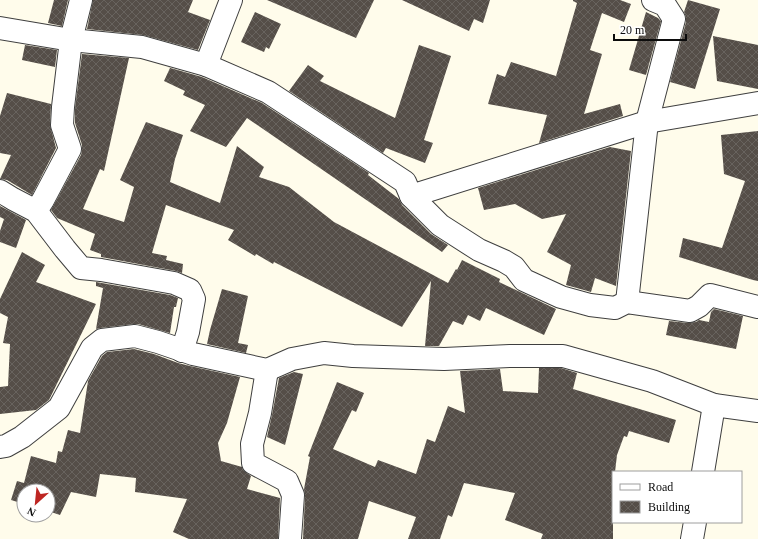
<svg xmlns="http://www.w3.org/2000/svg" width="758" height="539" viewBox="0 0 758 539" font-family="Georgia,serif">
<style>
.building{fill:url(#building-cross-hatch)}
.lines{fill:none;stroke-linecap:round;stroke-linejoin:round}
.minor-casing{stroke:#3f3f3f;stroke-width:24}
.minor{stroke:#fff;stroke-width:22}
</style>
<defs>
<pattern id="building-cross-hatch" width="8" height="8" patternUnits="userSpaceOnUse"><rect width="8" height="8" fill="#554e48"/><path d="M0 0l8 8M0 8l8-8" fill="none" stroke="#68635e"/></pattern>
</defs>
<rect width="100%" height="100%" fill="#fffceb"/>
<g class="building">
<polygon points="54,0 68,0 62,26 48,23"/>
<polygon points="93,0 193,0 188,12 210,20 198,50 143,35 87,29"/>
<polygon points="267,0 374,0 356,38"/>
<polygon points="402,0 490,0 483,23 474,19 469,31"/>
<polygon points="573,0 620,0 631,4 624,22 602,13 590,50 602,54 584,114 620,104 623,116 539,143 547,115 488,104 497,74 505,77 511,62 556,76 577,3 573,1"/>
<polygon points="688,0 720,9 695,89 670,82 686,22 686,17 684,12"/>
<polygon points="255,12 281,24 269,49 266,47 264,52 241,42"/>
<polygon points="646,12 658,18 661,21 646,75 629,70"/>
<polygon points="713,36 758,45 758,89 717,81"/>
<polygon points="25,45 57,50 55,67 22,60"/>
<polygon points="419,45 451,56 424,140 433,143 425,163 386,148 383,153 289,91 308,65 324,76 320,81 395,118"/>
<polygon points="82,54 129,58 104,171 100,169 83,209 124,222 134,187 120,180 146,122 183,135 175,159 170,182 220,203 237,146 264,167 259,177 289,187 334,222 448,283 456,269 457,270 462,260 500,279 499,282 556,309 544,335 486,308 480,321 468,315 463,325 453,321 439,346 425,346 431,281 402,327 274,262 273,264 256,254 255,256 228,240 234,230 166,205 152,253 167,256 166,260 183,264 182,273 176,271 101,257 101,254 90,250 95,234 57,218 51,210 81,155 82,150 82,145 75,123 75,108"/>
<polygon points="167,67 202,77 262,103 369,173 368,175 399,199 402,205 431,234 448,245 442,252 247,118 226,147 190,131 205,105 183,95 185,91 164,81 170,68"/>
<polygon points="7,93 51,104 50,125 56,148 32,195 7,180 0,179 11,155 0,153 0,116"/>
<polygon points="758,131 758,281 753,280 679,257 683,238 722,248 745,181 724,174 721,135"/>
<polygon points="610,147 631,151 616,286 595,278 591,292 566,285 571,265 547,252 566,214 542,219 515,204 484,210 478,188"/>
<polygon points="0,206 26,220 16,248 0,242 0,231 4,219 0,217"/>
<polygon points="22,252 45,265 36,282 96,304 49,400 36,410 0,414 0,387 8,386 10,344 3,343 8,317 0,313 0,299"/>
<polygon points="96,282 170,295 178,298 176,307 174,307 170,333 138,324 134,324 100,328 96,329 103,288 96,286"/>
<polygon points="222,289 248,296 238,343 248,345 246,353 207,344 210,330"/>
<polygon points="714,309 743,316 736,349 666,335 669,321 688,323 696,322 699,320 709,322 711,312"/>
<polygon points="134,349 154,354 178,363 190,366 240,377 227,423 218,443 221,461 242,467 243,470 251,476 247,489 280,498 278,539 189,539 173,532 187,499 135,492 136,478 100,474 96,497 71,492 60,515 48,511 48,491 24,491 24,504 11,500 17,481 24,483 31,456 56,463 58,451 62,452 68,430 80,433 88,381 102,356 107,352"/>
<polygon points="539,368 561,368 577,373 573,389 676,420 669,443 629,431 627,437 624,436 617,455 615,472 613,472 613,539 541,539 543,534 505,520 515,493 464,483 452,517 448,515 440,539 408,539 416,517 369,501 358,539 303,539 305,496 304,489 310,457 308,456 337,382 364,393 356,412 352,410 333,449 375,467 378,460 416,474 427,439 435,442 448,406 465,413 460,371 500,369 503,391 538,393"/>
<polygon points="294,372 303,374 285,445 267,437 272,415 279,378"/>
</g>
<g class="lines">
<defs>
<g id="minor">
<polyline points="0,28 71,40 142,47 206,65 268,92 405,182 411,196 440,225 479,250 504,261 514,267 524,280 561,297 590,305 615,308 627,302 690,311 699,306 710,295 758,307"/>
<polyline points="206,65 231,0"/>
<polyline points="0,191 13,199 36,211 65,249 81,268 101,270 174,283 190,290 194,299 188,332 182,351"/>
<polyline points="411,196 647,122 758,103"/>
<polyline points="36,211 43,200 70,149 62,125 63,107 71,40 81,0"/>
<polyline points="627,302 647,122 674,19 665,5 653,0"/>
<polyline points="267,370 260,413 252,444 253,463 287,481 293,495 290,539"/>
<polyline points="0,447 6,446 22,437 59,408 92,348 102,340 135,336 158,342 193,354 267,370 292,359 324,353 353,356 444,359 510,356 563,356 652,381 714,405 758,411"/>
<polyline points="703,472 714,405"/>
<polyline points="692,539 695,522"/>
</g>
</defs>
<use href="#minor" class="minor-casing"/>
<use href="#minor" class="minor"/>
</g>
<rect x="612" y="471" width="130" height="52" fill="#ffffff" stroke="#9e9e9e"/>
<rect x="620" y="484" width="20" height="6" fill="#ffffff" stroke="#9e9e9e"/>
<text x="648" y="491" font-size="12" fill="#0c0c0c">Road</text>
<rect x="620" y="501" width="20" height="12" fill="url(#building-cross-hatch)" stroke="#9e9e9e"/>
<text x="648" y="511" font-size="12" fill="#0c0c0c">Building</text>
<g transform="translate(36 503) rotate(207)"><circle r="19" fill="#ffffff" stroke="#9e9e9e"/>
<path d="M0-3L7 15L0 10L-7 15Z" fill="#be2622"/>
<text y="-6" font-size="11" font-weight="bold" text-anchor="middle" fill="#0c0c0c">N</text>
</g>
<path d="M614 34v6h72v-6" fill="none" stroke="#0c0c0c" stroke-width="2"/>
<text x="620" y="34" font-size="12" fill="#0c0c0c" stroke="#ffffff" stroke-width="3" paint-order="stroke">20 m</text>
</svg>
